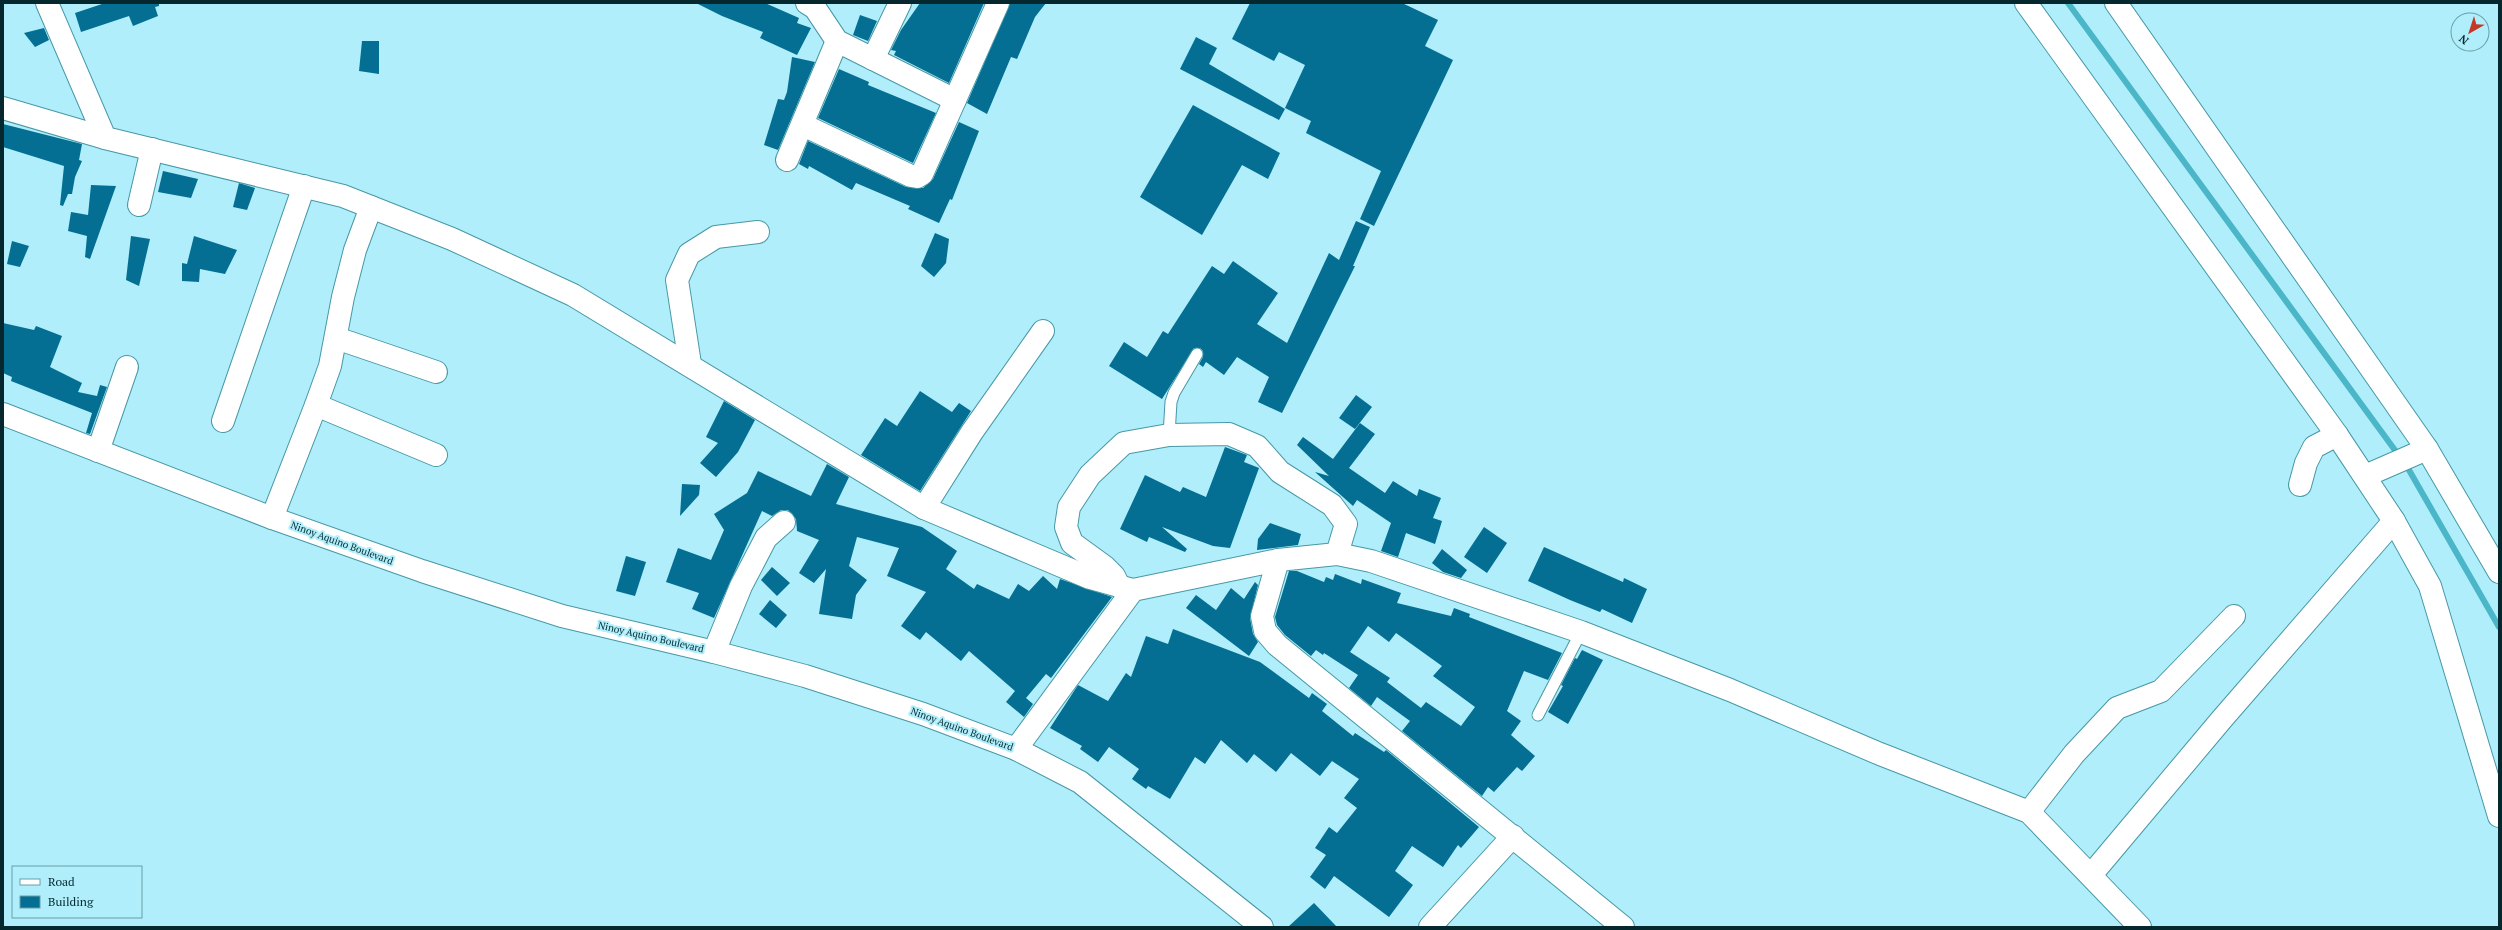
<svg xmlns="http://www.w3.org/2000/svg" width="2502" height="930" viewBox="0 0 2502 930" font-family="'PT Serif',serif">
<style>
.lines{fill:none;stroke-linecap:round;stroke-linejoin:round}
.stream{stroke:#4bb6c8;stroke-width:6}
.building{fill:#046e93;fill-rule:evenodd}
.service-casing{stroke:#4798a6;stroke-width:13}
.minor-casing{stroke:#4798a6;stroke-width:24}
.secondary-casing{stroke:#4798a6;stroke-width:24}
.service{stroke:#fff;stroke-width:11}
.minor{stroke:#fff;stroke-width:22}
.secondary{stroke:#fff;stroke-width:22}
.labels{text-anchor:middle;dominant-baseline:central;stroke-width:4;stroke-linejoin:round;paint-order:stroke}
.street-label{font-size:10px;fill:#04282e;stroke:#afeefa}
</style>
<rect width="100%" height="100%" fill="#afeefa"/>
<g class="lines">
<g class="stream">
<polyline points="2068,3 2397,453"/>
<polyline points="2409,470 2499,627"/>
</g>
</g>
<g class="building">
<polygon points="105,3 159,3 159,6 155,7 158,16 133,26 129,16 81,32 75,13"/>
<polygon points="696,3 765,3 799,18 797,23 811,28 797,55 760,38 763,32 722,16"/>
<polygon points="920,3 984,3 949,83 894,55 896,51 891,50 901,30"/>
<polygon points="1010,3 1046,3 1035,17 1017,59 1011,57 987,114 967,103"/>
<polygon points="1250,3 1402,3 1438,20 1425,46 1453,60 1374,226 1360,219 1381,171 1306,133 1311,121 1285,108 1305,65 1279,52 1274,61 1232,39"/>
<polygon points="860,15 877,21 868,41 853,35"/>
<polygon points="44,28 49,40 35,47 24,33"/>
<polygon points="1196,37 1217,48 1209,64 1285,109 1279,120 1180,69"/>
<polygon points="362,41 379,41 379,74 359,71"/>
<polygon points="792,57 815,62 778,150 764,145 778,99 784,100 787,92"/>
<polygon points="839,69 869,82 868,85 936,113 913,163 818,118"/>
<polygon points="1193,105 1280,153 1268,179 1242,165 1202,235 1140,197"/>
<polygon points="959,122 979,131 952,200 950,199 939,223 908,209 910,206 856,183 852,190 809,166 808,169 799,164 808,141 906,187 923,188 933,179"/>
<polygon points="3,124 82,144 79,160 82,161 75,177 72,194 68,194 63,206 60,205 64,166 3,147"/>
<polygon points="163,171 198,179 191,198 158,192"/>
<polygon points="239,183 255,188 247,210 233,207"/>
<polygon points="91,185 116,186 90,259 85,257 87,236 68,231 71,212 88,215"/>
<polygon points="1356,221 1370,227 1353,266 1355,266 1282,413 1258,402 1269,377 1237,357 1224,375 1206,362 1203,367 1199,364 1203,357 1203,351 1200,348 1194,348 1162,399 1109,366 1124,342 1147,357 1163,331 1168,334 1212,266 1224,274 1233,261 1278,293 1257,324 1287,343 1329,253 1339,260"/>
<polygon points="935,233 949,239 946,263 934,277 921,266"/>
<polygon points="131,236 150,239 139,286 126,280"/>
<polygon points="194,236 237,250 225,274 200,269 199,282 182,281 182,263 187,264"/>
<polygon points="12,241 29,246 20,267 7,264"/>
<polygon points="3,323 34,330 36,326 62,336 50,367 82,383 78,392 97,396 100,385 107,387 90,434 86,433 92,413 11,381 12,377 3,373"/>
<polygon points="920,391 952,412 959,403 971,411 920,491 861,455 885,418 897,426"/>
<polygon points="1356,395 1372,407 1355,429 1339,418"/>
<polygon points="724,401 755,420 738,452 716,477 700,463 718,443 706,437"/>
<polygon points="1360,423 1375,434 1349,468 1385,493 1393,481 1417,496 1419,489 1441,498 1433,518 1442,521 1435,544 1406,533 1398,557 1381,551 1391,523 1357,500 1353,506 1315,472 1329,476 1297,445 1303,437 1333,459"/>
<polygon points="1225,447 1247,455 1244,462 1259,468 1230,548 1213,546 1162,527 1187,549 1185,552 1149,537 1147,542 1120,529 1145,475 1180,492 1183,487 1206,497"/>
<polygon points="827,464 849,477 836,504 922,527 957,551 946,569 974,589 977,584 1009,599 1018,584 1029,591 1043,576 1057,589 1060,579 1112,597 1051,678 1046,674 1026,698 1033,704 1024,717 1006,702 1015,691 969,651 961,661 926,632 920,640 901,626 926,592 887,576 899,548 857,537 849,566 867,580 856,595 852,619 819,614 826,569 814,583 799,573 819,540 797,531 796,519 788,510 781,510 772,516 762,511 714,618 692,609 699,593 666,582 678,548 711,560 724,530 714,514 747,493 758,471 811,496"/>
<polygon points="682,484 700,485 699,495 680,516"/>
<polygon points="1270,523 1301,534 1298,545 1257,550 1258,539"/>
<polygon points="1484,527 1507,543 1487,573 1464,557"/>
<polygon points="1544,547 1623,582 1624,578 1647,589 1632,623 1602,609 1600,612 1570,600 1528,581"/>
<polygon points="1442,549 1467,570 1461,578 1443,572 1432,563"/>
<polygon points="626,556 646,562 635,596 616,591"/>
<polygon points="772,567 790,583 777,596 761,580"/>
<path d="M 1289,571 L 1297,571 L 1324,582 L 1326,577 L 1333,580 L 1335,574 L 1361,584 L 1362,579 L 1401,593 L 1397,603 L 1451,616 L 1454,608 L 1470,614 L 1469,617 L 1562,653 L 1548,680 L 1524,671 L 1507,711 L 1521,721 L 1511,735 L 1535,756 L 1522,771 L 1517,767 L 1494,792 L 1488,787 L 1482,796 L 1402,731 L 1410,721 L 1377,697 L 1371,706 L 1349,688 L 1358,675 L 1324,653 L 1323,655 L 1316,650 L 1311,656 L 1285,635 L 1277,625 L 1275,617 ZM 1368,626 L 1389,642 L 1396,633 L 1442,666 L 1433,676 L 1475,707 L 1461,726 L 1426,702 L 1421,708 L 1387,682 L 1390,678 L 1350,652 Z"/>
<polygon points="1255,582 1258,585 1250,618 1253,634 1258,642 1249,656 1186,608 1196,595 1216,610 1231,588 1244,599"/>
<polygon points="770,600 787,615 776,628 759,614"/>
<polygon points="1173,629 1260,662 1309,698 1312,693 1327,704 1322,711 1353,736 1355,733 1384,752 1386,750 1479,827 1461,848 1458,845 1443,867 1412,846 1395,871 1413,885 1389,917 1334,876 1325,889 1310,877 1326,855 1315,848 1329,827 1337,833 1357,808 1344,798 1359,779 1332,761 1320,776 1291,753 1276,772 1254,754 1247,763 1221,740 1205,764 1195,757 1170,799 1148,786 1146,789 1132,779 1139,769 1109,747 1098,762 1080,749 1082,746 1050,728 1078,685 1108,701 1126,673 1131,677 1146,636 1168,644"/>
<polygon points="1582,650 1603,660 1568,724 1548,712 1563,686 1561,685 1575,658 1577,659"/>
<polygon points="1314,903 1337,927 1288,927"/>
</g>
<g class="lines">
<defs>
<g id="service">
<polyline points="1169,435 1171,402 1174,393 1197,354"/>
<polyline points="1538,715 1581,632"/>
</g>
<g id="minor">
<polyline points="47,3 105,138 343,196 452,239 573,295 924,508 1090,578 1133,590"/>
<polyline points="807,3 815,8 837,41 955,100"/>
<polyline points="2026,3 2337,435 2394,521 2430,586 2499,816"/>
<polyline points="2116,3 2427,449 2499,572"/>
<polyline points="873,59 900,3"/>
<polyline points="3,108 105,138"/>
<polyline points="803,125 911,176 917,177 922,174 998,3"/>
<polyline points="787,160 837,41"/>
<polyline points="139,205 152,149"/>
<polyline points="371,207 355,250 343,297 330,366 316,405 436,455"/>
<polyline points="336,338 436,372"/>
<polyline points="690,364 677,280 689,254 716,237 758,232"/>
<polyline points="223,421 304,186"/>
<polyline points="98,451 127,367"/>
<polyline points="2365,476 2427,449"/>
<polyline points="2300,485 2306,463 2314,447 2337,435"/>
<polyline points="924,508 972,432 1043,331"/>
<polyline points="272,518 316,405"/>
<polyline points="1278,560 1262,616 1265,631 1277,645 1623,927"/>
<polyline points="1119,586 1114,576 1105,567 1072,543 1066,527 1069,507 1090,475 1124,443 1169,435 1229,434 1257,446 1280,472 1332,505 1346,524 1337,554"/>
<polyline points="714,652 741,586 766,538 784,522"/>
<polyline points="1016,749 1133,590 1278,560 1337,554 1371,561 1581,632 1730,690 1880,754 2029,812 2140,927"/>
<polyline points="2029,812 2074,754 2117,708 2161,691 2234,616"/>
<polyline points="2091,875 2222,719 2394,521"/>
<polyline points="1430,927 1513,836"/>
</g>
<polyline id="secondary" points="3,414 272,518 422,571 562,616 714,652 805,676 923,714 1016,749 1080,782 1262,927"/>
</defs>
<use href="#service" class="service-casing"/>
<use href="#minor" class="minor-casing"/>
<use href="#secondary" class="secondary-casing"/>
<use href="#service" class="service"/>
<use href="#minor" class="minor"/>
<use href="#secondary" class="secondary"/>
</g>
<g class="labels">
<g class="street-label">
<text transform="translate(342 543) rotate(20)">Ninoy Aquino Boulevard</text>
<text transform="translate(651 637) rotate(13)">Ninoy Aquino Boulevard</text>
<text transform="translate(962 729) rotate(20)">Ninoy Aquino Boulevard</text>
</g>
</g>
<rect width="2502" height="930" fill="none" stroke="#04282e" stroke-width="8"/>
<rect x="12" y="866" width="130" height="52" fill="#afeefa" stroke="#6b9fa8"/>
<rect x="20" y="879" width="20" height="6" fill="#ffffff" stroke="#6b9fa8"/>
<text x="48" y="886" font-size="12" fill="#04282e">Road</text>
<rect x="20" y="896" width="20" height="12" fill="#046e93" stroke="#6b9fa8"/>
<text x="48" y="906" font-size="12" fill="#04282e">Building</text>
<g transform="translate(2470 32) rotate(219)"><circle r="19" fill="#afeefa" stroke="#6b9fa8"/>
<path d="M0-3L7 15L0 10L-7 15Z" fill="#c43827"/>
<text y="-6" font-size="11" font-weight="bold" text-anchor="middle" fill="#04282e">N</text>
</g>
</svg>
